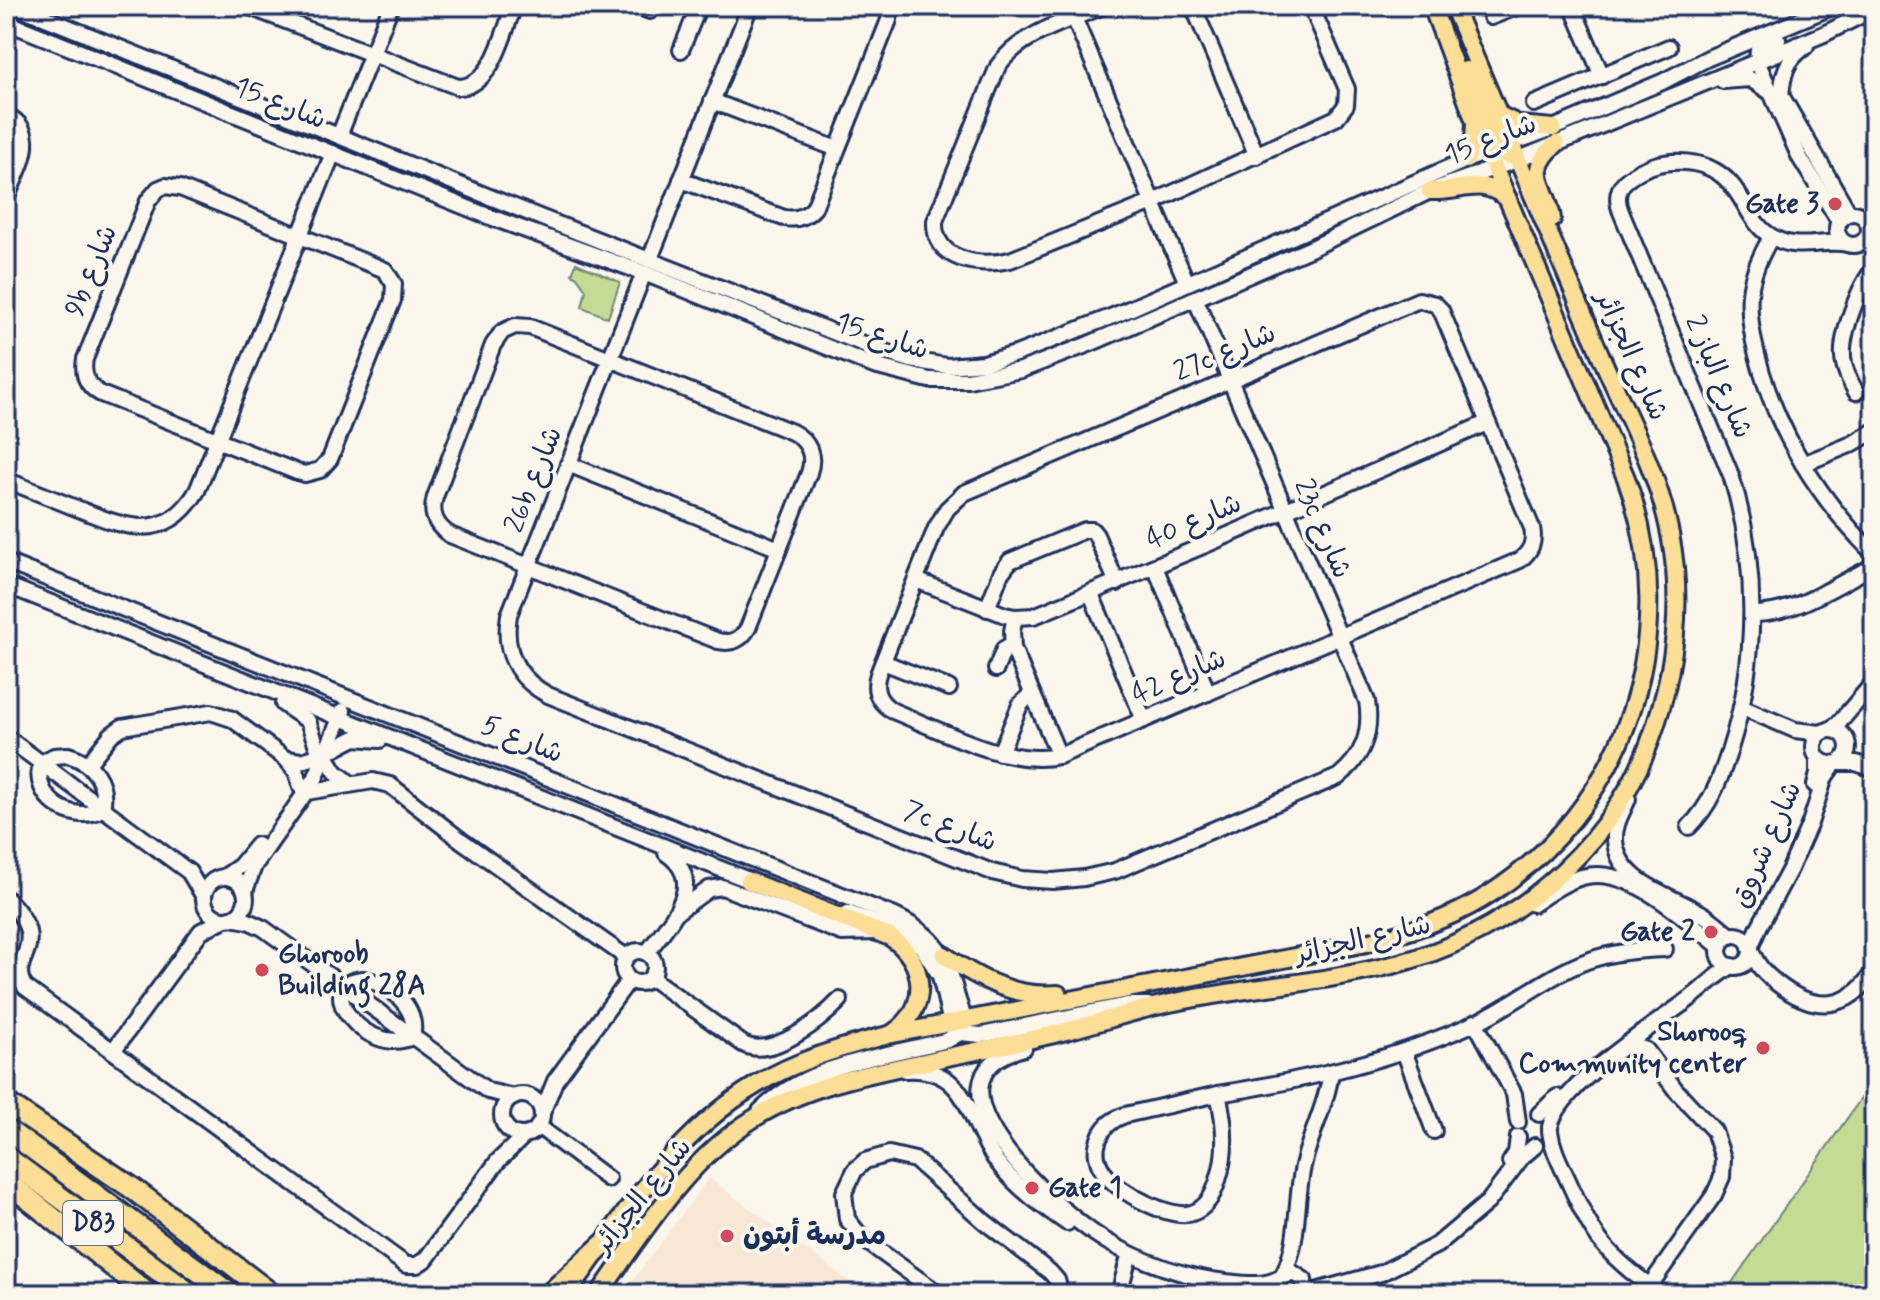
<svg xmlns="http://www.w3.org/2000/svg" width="1880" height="1300" viewBox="0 0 1880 1300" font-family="Mynerve,'Playpen Sans Arabic',sans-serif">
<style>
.built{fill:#f8e7d5}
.green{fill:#c3db92;stroke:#6f8578;stroke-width:2}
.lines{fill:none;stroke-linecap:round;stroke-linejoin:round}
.minor-casing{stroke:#1b2f5e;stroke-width:20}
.major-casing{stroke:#1b2f5e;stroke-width:22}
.highway-casing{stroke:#1b2f5e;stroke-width:26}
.minor{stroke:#fbf7ec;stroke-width:14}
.major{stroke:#fcde96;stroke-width:16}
.highway{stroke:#fcde96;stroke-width:20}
.poi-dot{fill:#d1495b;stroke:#fbf7ec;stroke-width:3}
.labels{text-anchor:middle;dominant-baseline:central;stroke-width:8;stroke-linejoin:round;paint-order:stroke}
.shield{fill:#fbf7ec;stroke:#5e6b89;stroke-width:2}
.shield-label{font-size:26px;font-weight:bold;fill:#1b2f5e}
.street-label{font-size:28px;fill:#1b2f5e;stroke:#fbf7ec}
.poi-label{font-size:28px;font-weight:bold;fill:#1b2f5e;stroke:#fbf7ec;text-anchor:end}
</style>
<rect width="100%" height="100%" fill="#fbf7ec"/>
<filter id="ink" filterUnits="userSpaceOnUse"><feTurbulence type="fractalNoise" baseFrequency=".0125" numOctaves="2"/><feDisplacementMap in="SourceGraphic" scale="16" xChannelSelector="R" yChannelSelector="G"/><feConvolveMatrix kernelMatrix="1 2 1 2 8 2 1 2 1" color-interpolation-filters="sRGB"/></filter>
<g filter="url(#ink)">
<polygon class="built" points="709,1178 866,1294 623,1294"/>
<g class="green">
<polygon points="576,263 620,282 608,318 582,307 586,290 577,277 572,274"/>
<polygon points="1874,1080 1874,1294 1724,1294"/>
</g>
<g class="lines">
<defs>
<g id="minor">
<polyline points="16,6 542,218 879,350 911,360 947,366 984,363 1016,354 1118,314 1466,160 1553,128 1662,82 1708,58 1834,6"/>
<path d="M 247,6 L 458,87 C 493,87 503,33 514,6"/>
<polyline points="636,6 650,11"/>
<polyline points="1069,6 1187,283"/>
<path d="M 1103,6 C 1068,21 1021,33 998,66 L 935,221 C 933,261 979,267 1010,260 L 1153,202 L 1336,118 L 1346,105 L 1347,89 L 1311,6"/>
<polyline points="1193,6 1257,156"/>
<polyline points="1572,6 1602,76"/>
<polyline points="1491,17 1519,6"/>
<polyline points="6,22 490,217 644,273 874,366 929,380 968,380 1021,370 1089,344 1312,248 1430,191 1517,160 1707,82 1824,34 1874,9"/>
<polyline points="1778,40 1758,50 1757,61 1800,158 1839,221"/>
<polyline points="681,50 699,6"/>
<polyline points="1723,81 1750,79 1770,92"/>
<polyline points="1781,95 1849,213"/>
<path d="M 1781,96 C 1783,73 1786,60 1806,46"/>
<polyline points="712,101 837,149"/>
<polyline points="1534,104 1669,47"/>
<path d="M 6,115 C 43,132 17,171 6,199"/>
<polyline points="339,136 391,6"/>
<path d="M 681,180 L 784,218 C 796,220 806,217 814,208 L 889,20 L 890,6"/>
<path d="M 165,186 L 180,188 L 385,270 L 394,284 L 393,300 L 330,459 L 320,470 L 305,474 L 297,472 L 101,394 C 87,386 82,375 85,359 L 148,201 L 158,189 Z"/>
<circle cx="1853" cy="229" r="16"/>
<path d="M 1771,237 C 1761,255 1752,273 1750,294 C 1748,315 1752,335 1757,355 C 1776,431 1819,499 1874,554"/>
<polyline points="650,259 750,6"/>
<path d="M 644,273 L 509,615 C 503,651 516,678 548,695 L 992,872 L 1022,879 L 1053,881 L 1084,878 L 1115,871 L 1338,777 C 1363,757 1372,733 1367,701 L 1195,298"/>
<path d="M 1419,300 L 1435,304 L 1441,310 L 1532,528 C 1535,542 1531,551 1520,560 L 1059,756 C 1007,767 941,730 893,711 C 878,702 873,690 878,674 L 936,528 L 947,509 L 964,493 Z"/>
<path d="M 515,326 L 530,327 L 792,432 C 809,441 815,455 809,473 L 748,628 C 741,640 732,644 718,641 L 450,535 C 436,526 430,514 435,497 L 493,345 L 502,332 Z"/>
<path d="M 1856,392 C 1850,381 1844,370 1843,357 C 1841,335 1859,285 1874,269"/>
<polyline points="568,464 779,549"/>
<polyline points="1803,464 1852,444 1874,431"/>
<path d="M 6,480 C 29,489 53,499 76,508 C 123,527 165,545 197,491 L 333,153"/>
<path d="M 6,562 L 895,916 C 935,935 947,955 957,997 C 961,1010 967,1021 960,1033 L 948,1040 C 885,1056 809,1063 760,1111"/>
<polyline points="1155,567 1208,693"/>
<polyline points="916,580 1005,615 1015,617 1034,616 1210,543 1487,423"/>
<polyline points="6,585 756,883"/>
<polyline points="1091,594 1144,720"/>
<polyline points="987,609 1001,573 1010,561 1085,530 1092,530 1096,535 1117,583"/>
<path d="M 1752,614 C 1797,614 1835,585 1874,566"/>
<polyline points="1015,617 1012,631 1013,648 1059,756"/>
<polyline points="883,662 949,688"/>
<polyline points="996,669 1004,649 1012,644"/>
<polyline points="283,704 308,721 319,752"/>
<polyline points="1741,707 1795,730 1821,733"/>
<circle cx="1831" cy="747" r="17"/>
<polyline points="1829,730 1838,724 1874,682"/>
<polyline points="6,737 189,872 204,897"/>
<polyline points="328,752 355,738 380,740"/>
<polyline points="1000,753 1020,705 1032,693"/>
<path d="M 68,755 C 93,762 108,783 102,809 C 73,826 30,797 41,763 L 54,756 Z"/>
<polyline points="326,756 336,772 350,783"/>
<polyline points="286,759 302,761 318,756"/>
<polyline points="1839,763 1856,763 1874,769"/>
<polyline points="88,764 111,735 122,727 211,712 232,719 286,759 296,771 301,787 307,792 373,781 390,785 462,841 626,957"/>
<polyline points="1815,785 1818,773 1818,758"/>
<path d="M 1628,799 C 1622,813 1614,825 1615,840 C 1617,882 1671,895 1701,913 C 1712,919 1721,928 1731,936"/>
<path d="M 1689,827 C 1710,806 1720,780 1729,752 C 1758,662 1759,566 1731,475 L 1621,212 C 1616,200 1617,187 1628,179 C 1657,156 1705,155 1730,183 C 1747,202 1751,227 1776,239 C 1800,251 1824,239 1848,244"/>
<polyline points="224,877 240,866 257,845"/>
<circle cx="225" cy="898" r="21"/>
<polyline points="245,891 254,866 315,779 343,711"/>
<path d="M 6,898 C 56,947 5,958 25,987 L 406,1265 L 417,1265 L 426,1259 L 498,1161 L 525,1135"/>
<path d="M 1533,904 C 1548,894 1564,882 1582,877 C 1629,864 1685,919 1720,947"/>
<polyline points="677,912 709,889 722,887 842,933 877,932"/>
<polyline points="848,913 902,932 922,947 940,976 952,1028 960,1033 981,1035 1127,1005 1148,1005"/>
<polyline points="231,918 248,921 263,928 488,1091 514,1097"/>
<circle cx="1735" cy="951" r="16"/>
<polyline points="1750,948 1759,927 1790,869 1810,823 1825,777 1834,764"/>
<path d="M 1751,950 C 1757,966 1765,974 1778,984 C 1814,1012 1849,1012 1874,970"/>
<circle cx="639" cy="967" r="16"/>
<path d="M 647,953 C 669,922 709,883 666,853"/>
<path d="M 651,978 L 743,1044 C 771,1060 821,1020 840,1000"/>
<path d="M 363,979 C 389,983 420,1008 412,1037 C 366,1058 309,983 363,979 Z"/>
<polyline points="1475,1022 1514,1094 1518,1122"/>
<polyline points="1627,1044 1646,1050 1675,1089 1714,1131 1723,1158 1722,1177 1714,1195 1644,1294"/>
<path d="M 1024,1048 C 906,1079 1059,1213 1106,1241 C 1142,1262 1185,1277 1226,1282 C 1245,1284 1263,1287 1280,1278"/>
<polyline points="113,1051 201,931 225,919"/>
<polyline points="1404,1051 1434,1131"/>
<path d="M 905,1070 C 970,1066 967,1122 997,1162 C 1017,1188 1041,1205 1067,1223"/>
<path d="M 1218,1094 C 1306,1080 1394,1060 1475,1023 C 1513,1005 1547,976 1587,961 C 1612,952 1638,950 1665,949"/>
<path d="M 1218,1094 C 1225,1122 1227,1153 1218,1180 C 1214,1194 1207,1208 1192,1213 C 1171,1220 1118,1192 1105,1174 C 1097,1164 1094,1151 1099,1139 C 1103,1127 1113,1119 1125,1115 Z"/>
<circle cx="522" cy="1115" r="20"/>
<polyline points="542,1113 555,1081 629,980"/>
<polyline points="1539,1114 1557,1097"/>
<polyline points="538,1126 608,1179"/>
<path d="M 1550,1127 C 1559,1085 1653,1026 1688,1000 C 1703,989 1716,975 1732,966"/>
<path d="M 1550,1131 C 1552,1148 1560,1163 1567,1178 C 1592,1233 1600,1250 1650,1286"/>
<polyline points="1510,1162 1516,1153 1518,1137"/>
<path d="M 1283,1275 C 1300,1241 1295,1202 1303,1166 C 1310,1134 1327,1104 1331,1072"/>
<polyline points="939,1294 863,1239 847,1219 844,1193 855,1170 865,1161 889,1154 915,1160 985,1222 1050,1272 1057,1280 1061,1294"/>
<polyline points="1119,1294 1128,1260"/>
<polyline points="1278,1294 1276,1285 1280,1278 1293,1273 1304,1280 1304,1294"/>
<polyline points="1305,1294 1381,1273 1437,1245 1488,1202 1522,1157 1535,1146"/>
</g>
<g id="major">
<polyline points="1466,70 1500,148 1508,156"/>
<polyline points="1499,115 1520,125 1553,128"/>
<polyline points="1466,160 1474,140 1475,123"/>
<path d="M 1430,191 C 1462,193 1480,175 1508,199"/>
<path d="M 1552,219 C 1548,185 1522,174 1556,144"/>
<path d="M 749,881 L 890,937 C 926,960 931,1008 893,1033"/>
<path d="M 944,955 C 979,979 1014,998 1058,994"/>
<path d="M 567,1294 C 622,1218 674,1134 756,1085 C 796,1060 843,1047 888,1035 L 1362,944 C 1404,934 1446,921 1482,899 C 1627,810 1684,636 1626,478 L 1475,122 L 1432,6"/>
<path d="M 599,1294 C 643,1232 687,1160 753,1119 C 811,1082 881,1072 947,1057 C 987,1049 1027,1041 1066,1031 C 1102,1022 1138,1009 1175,1002 C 1248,987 1324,983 1396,964 C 1507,935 1608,852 1649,744 C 1674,677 1684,605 1670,534 C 1658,470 1625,413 1600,354 C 1551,238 1502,122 1453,6"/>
</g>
<g id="highway">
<polyline points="6,1103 132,1188 271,1294"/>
<polyline points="6,1129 230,1294"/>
<polyline points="6,1157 190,1294"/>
<polyline points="6,1181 148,1294"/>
<polyline points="550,1294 603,1245"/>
</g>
</defs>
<use href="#minor" class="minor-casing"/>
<use href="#major" class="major-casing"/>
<use href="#highway" class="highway-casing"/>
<use href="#minor" class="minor"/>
<use href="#major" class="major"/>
<use href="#highway" class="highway"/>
</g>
</g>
<g class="poi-dot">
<circle cx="1835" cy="204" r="8"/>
<circle cx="1711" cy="932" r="8"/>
<circle cx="262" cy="970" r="8"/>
<circle cx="1763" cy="1048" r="8"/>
<circle cx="1032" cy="1188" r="8"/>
<circle cx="727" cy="1236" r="8"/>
</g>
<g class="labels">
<rect class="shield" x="63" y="1201" width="60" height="44" rx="6"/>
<g class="shield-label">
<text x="93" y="1223">D83</text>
</g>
<g class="street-label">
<text transform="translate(280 104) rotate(22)">شارع 15</text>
<text transform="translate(1491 140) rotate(-21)">شارع 15</text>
<text transform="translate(92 271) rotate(-68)">9b شارع</text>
<text transform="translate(882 337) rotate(18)">شارع 15</text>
<text transform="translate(1225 353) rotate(-23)">27c شارع</text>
<text transform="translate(1631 356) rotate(66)">شارع الجزائر</text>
<text transform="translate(1718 377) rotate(67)">شارع الباز 2</text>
<text transform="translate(534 480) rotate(-68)">26b شارع</text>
<text transform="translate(1194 522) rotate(-23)">شارع 40</text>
<text transform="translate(1322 529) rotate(67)">23c شارع</text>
<text transform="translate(1179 677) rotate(-23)">شارع 42</text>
<text transform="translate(522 740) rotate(22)">شارع 5</text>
<text transform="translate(950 827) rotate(21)">7c شارع</text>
<text transform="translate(1767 845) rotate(-66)">شارع شروق</text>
<text transform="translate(1363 940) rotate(-13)">شارع الجزائر</text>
<text transform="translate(643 1196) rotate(-51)">شارع الجزائر</text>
</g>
<g class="poi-label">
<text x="1819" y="204">Gate 3</text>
<text x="1695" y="932">Gate 2</text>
<text x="278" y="954" text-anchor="start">Ghoroob<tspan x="278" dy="32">Building 28A</tspan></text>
<text x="1747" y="1032">Shorooq<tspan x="1747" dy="32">Community center</tspan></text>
<text x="1048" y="1188" text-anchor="start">Gate 1</text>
<text x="743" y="1236" text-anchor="start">مدرسة أبتون</text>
</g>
</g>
<rect width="1880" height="1300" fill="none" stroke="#fbf7ec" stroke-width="32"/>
<rect x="16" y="16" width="1848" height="1268" fill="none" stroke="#1b2f5e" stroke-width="3" filter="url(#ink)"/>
</svg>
